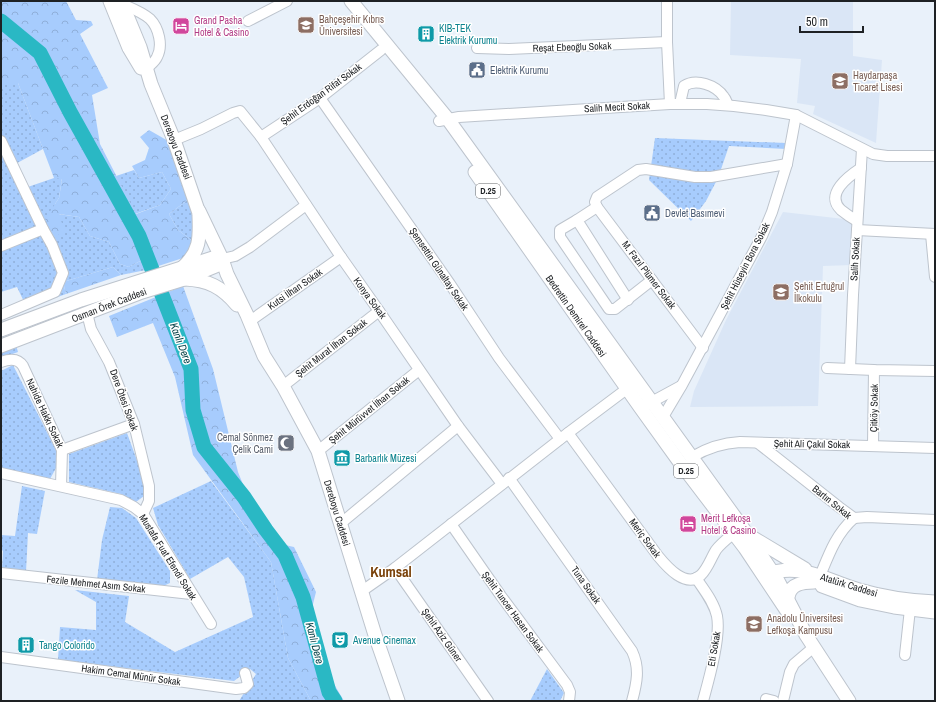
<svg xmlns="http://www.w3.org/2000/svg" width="936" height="702" viewBox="0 0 936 702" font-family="'Archivo Narrow',sans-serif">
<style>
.built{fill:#dae6f6}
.grass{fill:url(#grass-dots)}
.forest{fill:url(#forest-crowns)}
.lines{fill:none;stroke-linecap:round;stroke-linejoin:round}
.river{stroke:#2ab8c4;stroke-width:15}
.minor-casing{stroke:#bdc4cd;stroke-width:12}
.major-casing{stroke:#bdc4cd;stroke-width:15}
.minor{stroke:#fff;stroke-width:10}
.major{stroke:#fff;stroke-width:13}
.labels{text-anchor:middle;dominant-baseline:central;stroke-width:3;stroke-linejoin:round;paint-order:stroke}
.shield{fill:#fff;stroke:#626466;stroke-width:1}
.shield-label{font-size:9px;font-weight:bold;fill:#1e2124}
.education-label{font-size:10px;fill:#785e54;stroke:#fff;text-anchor:start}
.hotel-label{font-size:10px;fill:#b23c85;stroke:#fff;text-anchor:start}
.culture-label{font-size:10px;fill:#0d838f;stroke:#fff;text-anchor:start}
.street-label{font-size:10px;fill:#1e2124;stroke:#fff}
.service-label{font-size:10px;fill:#4e5e75;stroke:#fff;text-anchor:start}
.worship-label{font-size:10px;fill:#5b616d;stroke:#fff;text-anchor:end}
.water-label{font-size:11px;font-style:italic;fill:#0a464b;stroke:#fff}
.district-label{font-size:14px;font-weight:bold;fill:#794109;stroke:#fff}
</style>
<defs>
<pattern id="grass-dots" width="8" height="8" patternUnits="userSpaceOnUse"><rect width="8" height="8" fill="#a7ccfd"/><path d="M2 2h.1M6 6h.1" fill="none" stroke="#8fafd9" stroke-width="1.8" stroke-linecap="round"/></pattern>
<pattern id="forest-crowns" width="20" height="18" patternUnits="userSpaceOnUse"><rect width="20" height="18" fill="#a7ccfd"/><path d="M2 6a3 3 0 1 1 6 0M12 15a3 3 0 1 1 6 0" fill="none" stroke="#8fafd9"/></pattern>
</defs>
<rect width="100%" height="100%" fill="#e9f1fa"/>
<g class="built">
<polygon points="731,1 853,1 853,56 882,60 876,143 813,114 815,106 797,103 801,59 730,55"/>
<polygon points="783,212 853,220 852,265 823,266 818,406 690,407 694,391 726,320"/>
</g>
<g class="grass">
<polygon points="1,83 18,83 43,149 8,168 19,190 54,178 62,178 59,198 55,204 58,214 79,217 90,236 109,242 120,264 129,267 142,260 146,270 121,275 113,267 63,282 66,294 27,308 17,287 1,292"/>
<polygon points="655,138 786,143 786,149 729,146 718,178 706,201 691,221 649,180"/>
<polygon points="134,170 139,178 162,172 171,189 160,205 135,214 116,176"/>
<polygon points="189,199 198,224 194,242 178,230 169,214"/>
<polygon points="16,345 18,352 1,358 1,351"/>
<polygon points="13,365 56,450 56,468 50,479 1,469 1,371"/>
<polygon points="127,433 147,488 144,496 136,502 121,494 69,482 69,454"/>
<polygon points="211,481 271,562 288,658 311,701 239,701 256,674 250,669 234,681 58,660 60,627 96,630 96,602 75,590 129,596 125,622 175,652 253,617 244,577 228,557 190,579 158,525 153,508"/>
<polygon points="22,486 45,491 37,534 28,533 26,572 2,569 3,551 1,549 1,535 15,536"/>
<polygon points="110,507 122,508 136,518 170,571 170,583 161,587 97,580 102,540"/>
<polygon points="547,669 564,693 560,701 530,701"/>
</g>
<g class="forest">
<polygon points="1,1 66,1 76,20 91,21 93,25 80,34 108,88 92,95 100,144 136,214 160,205 171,189 162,172 139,178 132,166 145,160 149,148 140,137 149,130 170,142 189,199 169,214 178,230 194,242 187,255 183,258 146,270 142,260 129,267 120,264 109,242 90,236 79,217 59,214 65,233 54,236 45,219 59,198 62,179 54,178 18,83 1,83"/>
<polygon points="113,267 121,275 66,294 63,282"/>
<polygon points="183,286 213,369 238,472 266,541 294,547 316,592 312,608 334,684 344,701 311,701 288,658 271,562 193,455 175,377 153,323 117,337 109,316"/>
</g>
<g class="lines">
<polyline class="river" points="1,21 40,53 70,112 139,236 191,369 193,410 204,447 244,497 266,530 285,555 303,597 329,692 335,701"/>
<defs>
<g id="minor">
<polyline points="667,1 667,42 670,104"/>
<path d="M 122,4 C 131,8 142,12 150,19 C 159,28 163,46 157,57 C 155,62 150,65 146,69"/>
<polyline points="248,21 287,1"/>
<polyline points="477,48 509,49 667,42"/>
<polyline points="320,98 450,284 499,358 560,439"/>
<path d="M 682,104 L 681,99 L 684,86 C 696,78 716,85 724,97 C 726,99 727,103 728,105"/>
<polyline points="439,121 459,117 670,104 707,104 734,106 766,110 796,115 873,154 887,156 935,156"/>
<polyline points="261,137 320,98 381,50"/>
<polyline points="174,140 201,129 233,113 240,111 261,137 341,257 379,311 458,426 502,484"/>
<polyline points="1,141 43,229 52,245 63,273 55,292 1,315"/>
<polyline points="597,207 577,220 628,300"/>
<polyline points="577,220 560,230 560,237 609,309 615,309 652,280"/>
<path d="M 857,221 C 852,218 846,214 841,210 C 824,194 849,176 861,168"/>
<polyline points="857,230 935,234"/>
<polyline points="931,234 935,277"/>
<polyline points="1,246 43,229"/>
<polyline points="222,259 235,256 250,247 306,205"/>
<polyline points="87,313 91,329 109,362 134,424 149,486 149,501 143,514"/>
<polyline points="250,321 341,257"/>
<polyline points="703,348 597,207 595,202 597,197 638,170 646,169 695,177 711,177 787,164"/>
<path d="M 1,362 C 9,359 18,358 23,366 L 62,450 L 61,486"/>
<polyline points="827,368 874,370 935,371"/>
<polyline points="850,369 853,295 862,149"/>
<polyline points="283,386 379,311"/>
<polyline points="646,405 681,386"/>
<polyline points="663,417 682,385 762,236 772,212 787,164 796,115"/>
<path d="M 568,433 L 658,556 C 667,567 686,589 701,575 C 708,568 711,558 716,550 C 722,542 731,536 739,529"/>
<polyline points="758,443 839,507 854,518"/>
<polyline points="873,445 874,370"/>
<polyline points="62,450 134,424"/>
<polyline points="318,451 419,370"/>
<path d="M 692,457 C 707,448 722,443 740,442 L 935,448"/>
<polyline points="1,473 121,500 134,507 143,514 211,624"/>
<path d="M 509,478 L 632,651 C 640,668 637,683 632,701"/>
<polyline points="854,518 867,517 935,520"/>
<polyline points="340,524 458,426"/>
<polyline points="451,524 501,596 567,685 570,692 569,701"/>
<polyline points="395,568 488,701"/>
<polyline points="1,573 191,594"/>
<path d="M 820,576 C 829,554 836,534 854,518"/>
<path d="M 696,578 C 704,590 714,602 717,616 C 721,637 709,679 703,701"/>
<polyline points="362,591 395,568 568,433 632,385"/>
<polyline points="905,655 910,609"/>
<polyline points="1,657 236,689 244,688 248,684 245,673"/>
<polyline points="766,699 774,701"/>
<polyline points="783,701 790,672 794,664 814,647"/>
</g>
<g id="major">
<polyline points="110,1 129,48 141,68"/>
<polyline points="121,1 140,47 151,84 174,140 201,219"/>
<polyline points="351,1 447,118 742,527 777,579 806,635 849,701"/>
<polyline points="475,172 640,407 681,464 745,548 787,611"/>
<polyline points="199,211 222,259 227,274 247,315 264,356 283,386 318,451 375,635 398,701"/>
<path d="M 182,268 C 200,252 200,238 199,216"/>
<path d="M 185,279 C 208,280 222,287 237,305"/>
<polyline points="1,330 81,300 213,258"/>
<polyline points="1,346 142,292 184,279 218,265 222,259"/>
<polyline points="750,536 805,569"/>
<path d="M 765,575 C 800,561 827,581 859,590 C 883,597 910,601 935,602"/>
<polyline points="822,586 860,600 894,607 935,612"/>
<path d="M 788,597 C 790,584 802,582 814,582"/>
</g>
</defs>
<use href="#minor" class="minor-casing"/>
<use href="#major" class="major-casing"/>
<use href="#minor" class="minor"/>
<use href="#major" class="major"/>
</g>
<defs>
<symbol id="university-square" viewBox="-11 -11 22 22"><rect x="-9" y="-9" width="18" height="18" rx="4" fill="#8d6e63" stroke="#fff"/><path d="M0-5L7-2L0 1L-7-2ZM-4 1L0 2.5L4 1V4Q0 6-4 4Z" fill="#fff"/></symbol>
<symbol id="hotel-square" viewBox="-11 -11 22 22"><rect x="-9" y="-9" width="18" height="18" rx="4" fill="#d1479c" stroke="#fff"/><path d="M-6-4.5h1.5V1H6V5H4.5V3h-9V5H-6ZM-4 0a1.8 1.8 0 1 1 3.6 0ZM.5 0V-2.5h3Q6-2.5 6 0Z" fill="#fff"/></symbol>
<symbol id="building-square" viewBox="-11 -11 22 22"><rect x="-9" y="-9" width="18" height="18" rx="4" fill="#0f9aa8" stroke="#fff"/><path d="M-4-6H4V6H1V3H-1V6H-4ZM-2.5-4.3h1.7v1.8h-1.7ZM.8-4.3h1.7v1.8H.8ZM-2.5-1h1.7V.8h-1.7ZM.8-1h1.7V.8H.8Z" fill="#fff"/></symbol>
<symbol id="civic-square" viewBox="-11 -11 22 22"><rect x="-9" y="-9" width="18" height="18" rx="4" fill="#5c6f8a" stroke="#fff"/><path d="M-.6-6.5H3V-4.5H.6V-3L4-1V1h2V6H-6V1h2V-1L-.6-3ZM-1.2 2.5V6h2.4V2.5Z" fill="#fff"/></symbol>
<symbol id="school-square" viewBox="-11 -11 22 22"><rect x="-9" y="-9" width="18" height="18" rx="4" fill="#8d6e63" stroke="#fff"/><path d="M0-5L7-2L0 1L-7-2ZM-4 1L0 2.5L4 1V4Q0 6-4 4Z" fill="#fff"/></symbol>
<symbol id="mosque-square" viewBox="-11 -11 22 22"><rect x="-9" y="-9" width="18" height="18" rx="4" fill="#6b7280" stroke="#fff"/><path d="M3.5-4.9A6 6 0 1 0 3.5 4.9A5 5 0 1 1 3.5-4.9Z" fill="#fff"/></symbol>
<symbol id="museum-square" viewBox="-11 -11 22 22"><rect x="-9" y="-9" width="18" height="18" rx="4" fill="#0f9aa8" stroke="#fff"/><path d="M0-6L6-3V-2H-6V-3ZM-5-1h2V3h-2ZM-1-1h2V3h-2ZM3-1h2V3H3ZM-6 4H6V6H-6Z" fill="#fff"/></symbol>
<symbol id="theatre-square" viewBox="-11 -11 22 22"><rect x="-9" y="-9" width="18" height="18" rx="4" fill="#0f9aa8" stroke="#fff"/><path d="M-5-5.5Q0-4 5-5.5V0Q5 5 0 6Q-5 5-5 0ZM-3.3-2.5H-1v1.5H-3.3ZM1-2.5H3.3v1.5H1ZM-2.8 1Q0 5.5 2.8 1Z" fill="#fff"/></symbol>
</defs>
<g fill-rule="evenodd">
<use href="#university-square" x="296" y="15" width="20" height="20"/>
<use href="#hotel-square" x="171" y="16" width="20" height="20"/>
<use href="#building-square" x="416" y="24" width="20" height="20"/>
<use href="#civic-square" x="467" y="60" width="20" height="20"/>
<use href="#school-square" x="830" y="71" width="20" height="20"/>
<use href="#civic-square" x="642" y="203" width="20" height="20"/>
<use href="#school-square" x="771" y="282" width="20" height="20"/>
<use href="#mosque-square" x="276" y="433" width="20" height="20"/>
<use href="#museum-square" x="332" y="448" width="20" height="20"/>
<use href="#hotel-square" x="678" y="514" width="20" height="20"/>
<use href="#university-square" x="744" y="614" width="20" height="20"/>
<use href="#theatre-square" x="330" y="630" width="20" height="20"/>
<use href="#building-square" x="16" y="635" width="20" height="20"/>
</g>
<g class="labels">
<g class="shield">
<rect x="476" y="184" width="24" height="14" rx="3"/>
<rect x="674" y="464" width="24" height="14" rx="3"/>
</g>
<g class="shield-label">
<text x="488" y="191">D.25</text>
<text x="686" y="471">D.25</text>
</g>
<g class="education-label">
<text x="319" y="19">Bahçeşehir Kıbrıs<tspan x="319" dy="12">Üniversitesi</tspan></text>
<text x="853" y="75">Haydarpaşa<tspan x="853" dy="12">Ticaret Lisesi</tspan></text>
<text x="794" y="286">Şehit Ertuğrul<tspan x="794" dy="12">İlkokulu</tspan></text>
<text x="767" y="618">Anadolu Üniversitesi<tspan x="767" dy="12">Lefkoşa Kampusu</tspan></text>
</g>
<g class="hotel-label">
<text x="194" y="20">Grand Pasha<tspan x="194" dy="12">Hotel &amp; Casino</tspan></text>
<text x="701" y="518">Merit Lefkoşa<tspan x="701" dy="12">Hotel &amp; Casino</tspan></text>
</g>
<g class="culture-label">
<text x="439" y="28">KIB-TEK<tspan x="439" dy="12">Elektrik Kurumu</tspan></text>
<text x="355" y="458">Barbarlık Müzesi</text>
<text x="353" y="640">Avenue Cinemax</text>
<text x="39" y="645">Tango Colorido</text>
</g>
<g class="street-label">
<text transform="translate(572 47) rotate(-2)">Reşat Ebeoğlu Sokak</text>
<text transform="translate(321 94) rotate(-36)">Şehit Erdoğan Rifat Sokak</text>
<text transform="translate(617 107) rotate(-3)">Salih Mecit Sokak</text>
<text transform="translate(176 147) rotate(69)">Dereboyu Caddesi</text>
<text transform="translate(855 259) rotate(-87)">Salih Sokak</text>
<text transform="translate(745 266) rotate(-63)">Şehit Hüseyin Bora Sokak</text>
<text transform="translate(439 269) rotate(56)">Şemsettin Günaltay Sokak</text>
<text transform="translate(649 275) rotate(53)">M. Fazıl Plümer Sokak</text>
<text transform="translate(295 289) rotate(-35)">Kutsi İlhan Sokak</text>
<text transform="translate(370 298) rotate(54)">Konya Sokak</text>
<text transform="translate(109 305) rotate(-21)">Osman Örek Caddesi</text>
<text transform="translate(576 316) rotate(55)">Bedrettin Demirel Caddesi</text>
<text transform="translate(331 348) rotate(-38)">Şehit Murat İlhan Sokak</text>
<text transform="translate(124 400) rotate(70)">Dere Ötesi Sokak</text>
<text transform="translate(874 408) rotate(-89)">Çitköy Sokak</text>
<text transform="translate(369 410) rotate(-39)">Şehit Mürüvvet İlhan Sokak</text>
<text transform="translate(45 413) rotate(65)">Nahide Hakkı Sokak</text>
<text transform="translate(812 444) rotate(1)">Şehit Ali Çakıl Sokak</text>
<text transform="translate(832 502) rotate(39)">Bartın Sokak</text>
<text transform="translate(337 513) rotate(73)">Dereboyu Caddesi</text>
<text transform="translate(645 538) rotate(54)">Meriç Sokak</text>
<text transform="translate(168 557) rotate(58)">Mustafa Fuat Efendi Sokak</text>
<text transform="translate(96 584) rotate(6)">Fezile Mehmet Asım Sokak</text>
<text transform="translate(586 585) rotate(55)">Tuna Sokak</text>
<text transform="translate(849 585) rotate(17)">Atatürk Caddesi</text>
<text transform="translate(513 612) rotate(54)">Şehit Tuncer Hasan Sokak</text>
<text transform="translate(442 635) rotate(55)">Şehit Aziz Güner</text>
<text transform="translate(714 649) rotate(-80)">Eti Sokak</text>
<text transform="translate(131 675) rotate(8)">Hakim Cemal Münür Sokak</text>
</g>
<g class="service-label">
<text x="490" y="70">Elektrik Kurumu</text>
<text x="665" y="213">Devlet Basımevi</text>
</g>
<g class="worship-label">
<text x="273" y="437">Cemal Sönmez<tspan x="273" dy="12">Çelik Cami</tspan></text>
</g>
<g class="water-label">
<text transform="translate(181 343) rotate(69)">Kanlı Dere</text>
<text transform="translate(315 643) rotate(75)">Kanlı Dere</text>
</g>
<g class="district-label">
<text x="391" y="572">Kumsal</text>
</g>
</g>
<rect width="936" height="702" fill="none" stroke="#1e2124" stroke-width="4"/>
<path d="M800 26v6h63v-6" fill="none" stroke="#1e2124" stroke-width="2"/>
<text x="806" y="26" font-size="12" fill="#1e2124" stroke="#ffffff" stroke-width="3" paint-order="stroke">50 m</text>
</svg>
